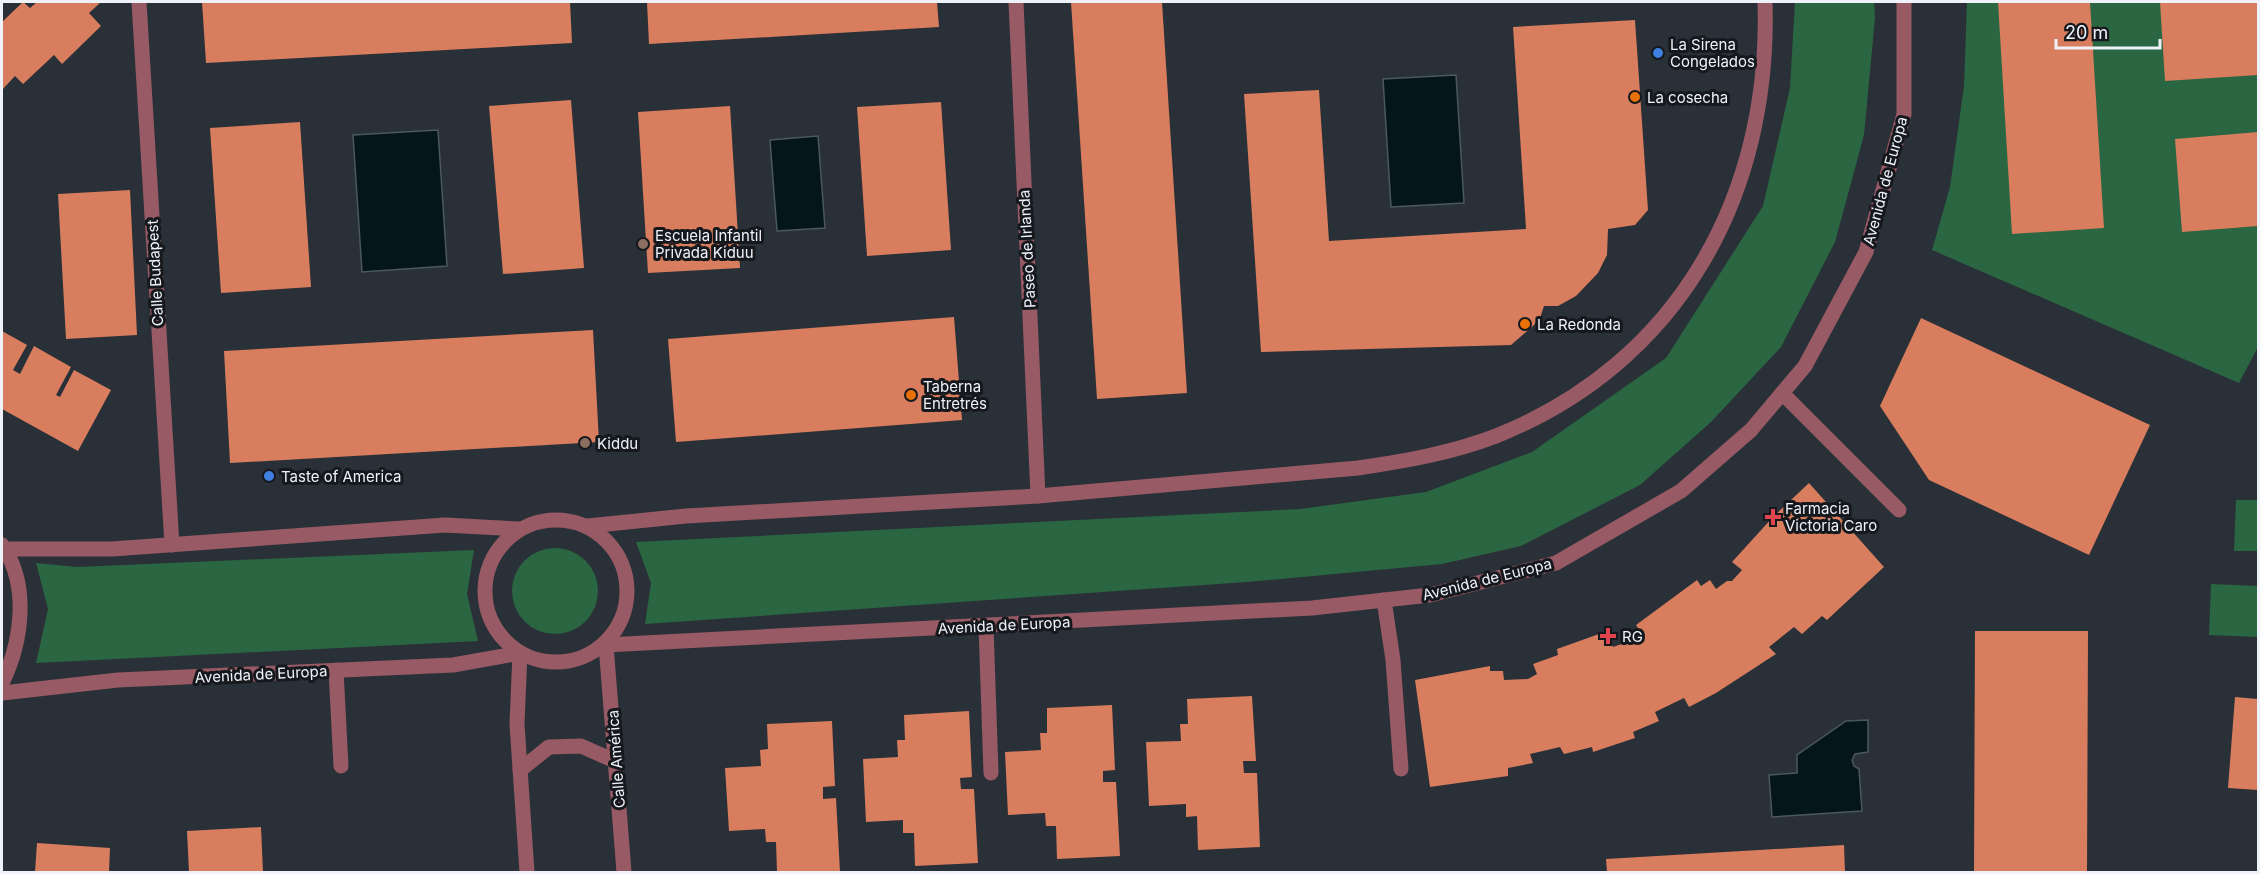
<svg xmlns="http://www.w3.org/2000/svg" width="2260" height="874" viewBox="0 0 2260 874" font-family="Inter,sans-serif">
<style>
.green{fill:#2a6641}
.water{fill:#05161a;stroke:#4b585d;stroke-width:1.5}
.building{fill:#d87d5d}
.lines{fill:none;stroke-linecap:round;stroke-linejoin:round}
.service{stroke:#985a64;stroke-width:15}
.pedestrian{stroke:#985a64;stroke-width:15}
.minor{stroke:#985a64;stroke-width:15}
.tertiary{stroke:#985a64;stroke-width:15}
.shop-dot{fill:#3f7fe0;stroke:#15181c;stroke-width:2}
.food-dot{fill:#e8710a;stroke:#15181c;stroke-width:2}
.education-dot{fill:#8d6e63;stroke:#15181c;stroke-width:2}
.health-dot{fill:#e0444e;stroke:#15181c;stroke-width:2}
.labels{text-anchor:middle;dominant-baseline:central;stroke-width:6;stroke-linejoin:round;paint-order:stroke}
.poi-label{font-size:15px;fill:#eff3f9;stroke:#15181c;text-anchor:start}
.street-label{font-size:15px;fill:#eff3f9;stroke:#15181c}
</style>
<rect width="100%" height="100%" fill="#2a3038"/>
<g class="green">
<polygon points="1795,2 1874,2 1875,18 1864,135 1835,242 1781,347 1711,422 1640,485 1521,546 1442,564 1247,582 645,624 651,583 636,542 1300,509 1426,492 1532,452 1666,358 1763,206 1790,88"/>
<polygon points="1967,2 2258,2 2258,347 2239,383 1932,250 1950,187 1964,86"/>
<polygon points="2236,500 2258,500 2258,551 2234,551"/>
<circle cx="555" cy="591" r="43"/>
<polygon points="474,550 467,594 478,641 36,663 48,609 36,563 77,567"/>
<polygon points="2211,584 2258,586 2258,637 2209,635"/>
</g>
<g class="water">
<polygon points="1456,75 1464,203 1391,207 1383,79"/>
<polygon points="438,130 447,266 362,272 353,135"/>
<polygon points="818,136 825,228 777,231 770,140"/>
<polygon points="1868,720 1868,752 1855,754 1852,760 1854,766 1859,769 1862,811 1772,817 1769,775 1797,773 1797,755 1846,721"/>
</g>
<g class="building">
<polygon points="23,2 30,8 37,2 101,2 89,13 101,26 62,64 54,55 23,84 15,76 2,90 2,22"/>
<polygon points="202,2 570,2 572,43 206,63"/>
<polygon points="647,2 937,2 939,27 649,44"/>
<polygon points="1071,2 1162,2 1187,393 1097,399"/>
<polygon points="1998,2 2090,2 2104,228 2012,234"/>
<polygon points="2160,2 2258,2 2258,75 2165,81"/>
<polygon points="1635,20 1648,210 1635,225 1608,229 1607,255 1598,273 1576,296 1558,306 1544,306 1540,318 1533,326 1511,345 1261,352 1244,94 1319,90 1329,241 1526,229 1513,27"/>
<polygon points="571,100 584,268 503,274 489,106"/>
<polygon points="941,102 951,250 867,256 857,107"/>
<polygon points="730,106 740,268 648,273 638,112"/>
<polygon points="300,122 311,287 221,293 210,128"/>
<polygon points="2258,132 2258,226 2182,232 2175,139"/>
<polygon points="130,190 137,335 66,339 58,194"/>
<polygon points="954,317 962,420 676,442 668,339"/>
<polygon points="1921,318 2150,425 2089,555 1929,480 1880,406"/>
<polygon points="593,330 599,442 230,463 224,351"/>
<polygon points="2,331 27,345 13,370 20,374 34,346 71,367 56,395 60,397 74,370 111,390 78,451 2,409"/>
<polygon points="1809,483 1884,567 1827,620 1822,616 1802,634 1794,627 1769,647 1776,654 1716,693 1689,707 1684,698 1655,712 1659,721 1633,732 1635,738 1593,752 1592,747 1564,754 1560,747 1530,754 1533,763 1508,768 1508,776 1430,787 1415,680 1490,666 1490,671 1503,671 1504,680 1528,679 1537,674 1533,664 1558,655 1557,649 1599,634 1600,639 1608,637 1613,647 1633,640 1641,633 1636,625 1697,580 1701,586 1710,580 1716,589 1727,581 1732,581 1742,570 1732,562 1773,517"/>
<polygon points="1975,631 2088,631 2087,872 1974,872"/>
<polygon points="1252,696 1256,761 1243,761 1244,773 1257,773 1260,847 1198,850 1197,816 1186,817 1186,804 1149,806 1146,742 1181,741 1180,724 1188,724 1187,699"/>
<polygon points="2235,697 2258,699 2258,790 2228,788"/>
<polygon points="1112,705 1115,770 1103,771 1103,782 1116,782 1120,856 1057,859 1056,826 1046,826 1045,813 1008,815 1005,752 1041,750 1040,733 1047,733 1047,708"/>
<polygon points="969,711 972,777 960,778 961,789 974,789 978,863 915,866 914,833 903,833 903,820 866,822 863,759 898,757 897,740 905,740 904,715"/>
<polygon points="832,721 835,786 823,787 823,799 836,798 840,872 777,872 776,842 766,842 765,829 729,831 725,768 761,766 760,750 768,749 767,724"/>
<polygon points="261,827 263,872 189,872 187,831"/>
<polygon points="37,843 110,848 109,872 35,872"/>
<polygon points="1844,845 1845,872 1607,872 1606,859"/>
</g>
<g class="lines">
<g class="service">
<polyline points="1782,393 1899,510"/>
<polyline points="1384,600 1393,660 1401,769"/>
<polyline points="986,626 991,773"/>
<polyline points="336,670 341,766"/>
<polyline points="520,770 549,747 581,746 615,761"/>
</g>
<polyline class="pedestrian" points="139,2 172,545"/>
<g class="minor">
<polyline points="1016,2 1038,496"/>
<polyline points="606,645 624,872"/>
<polyline points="520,653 517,724 527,872"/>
</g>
<g class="tertiary">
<circle cx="556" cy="591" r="71"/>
<path d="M 588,526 L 686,516 L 1038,496 L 1358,468 C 1405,461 1452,453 1496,436 C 1679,363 1771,195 1765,2"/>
<path d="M 2,545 C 30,585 22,642 2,683"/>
<polyline points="4,549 112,549 445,525 519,529"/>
<polyline points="606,645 1312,608 1430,595 1556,563 1681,491 1751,430 1805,366 1866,252 1904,114 1904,2"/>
<polyline points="2,693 118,680 453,665 520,653"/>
</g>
</g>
<g class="shop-dot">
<circle cx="1658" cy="53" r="6"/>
<circle cx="269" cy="476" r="6"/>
</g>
<g class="food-dot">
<circle cx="1635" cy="97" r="6"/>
<circle cx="1525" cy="324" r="6"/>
<circle cx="911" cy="395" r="6"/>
</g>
<g class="education-dot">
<circle cx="643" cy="244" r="6"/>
<circle cx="585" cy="443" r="6"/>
</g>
<g class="health-dot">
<path d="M1770 508h6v6h6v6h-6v6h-6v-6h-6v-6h6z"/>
<path d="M1605 627h6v6h6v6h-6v6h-6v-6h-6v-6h6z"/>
</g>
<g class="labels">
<g class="poi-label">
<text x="1670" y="44">La Sirena<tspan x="1670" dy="17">Congelados</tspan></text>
<text x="1647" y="97">La cosecha</text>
<text x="655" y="235">Escuela Infantil<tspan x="655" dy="17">Privada Kiduu</tspan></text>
<text x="1537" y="324">La Redonda</text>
<text x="923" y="386">Taberna<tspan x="923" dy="17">Entretrés</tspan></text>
<text x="597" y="443">Kiddu</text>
<text x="281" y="476">Taste of America</text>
<text x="1785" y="508">Farmacia<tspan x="1785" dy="17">Victoria Caro</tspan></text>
<text x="1622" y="636">RG</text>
</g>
<g class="street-label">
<text transform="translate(1885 181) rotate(-75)">Avenida de Europa</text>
<text transform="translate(1027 249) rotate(-93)">Paseo de Irlanda</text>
<text transform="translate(155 273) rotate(-93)">Calle Budapest</text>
<text transform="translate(1487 579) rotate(-14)">Avenida de Europa</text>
<text transform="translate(1004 625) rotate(-3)">Avenida de Europa</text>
<text transform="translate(261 674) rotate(-3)">Avenida de Europa</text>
<text transform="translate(616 759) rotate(-94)">Calle América</text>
</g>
</g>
<rect width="2260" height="874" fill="none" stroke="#eff3f9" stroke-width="6"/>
<path d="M2056 39v9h104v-9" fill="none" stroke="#eff3f9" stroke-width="3"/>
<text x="2065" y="39" font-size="18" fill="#eff3f9" stroke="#15181c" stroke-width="4.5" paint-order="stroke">20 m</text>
</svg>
